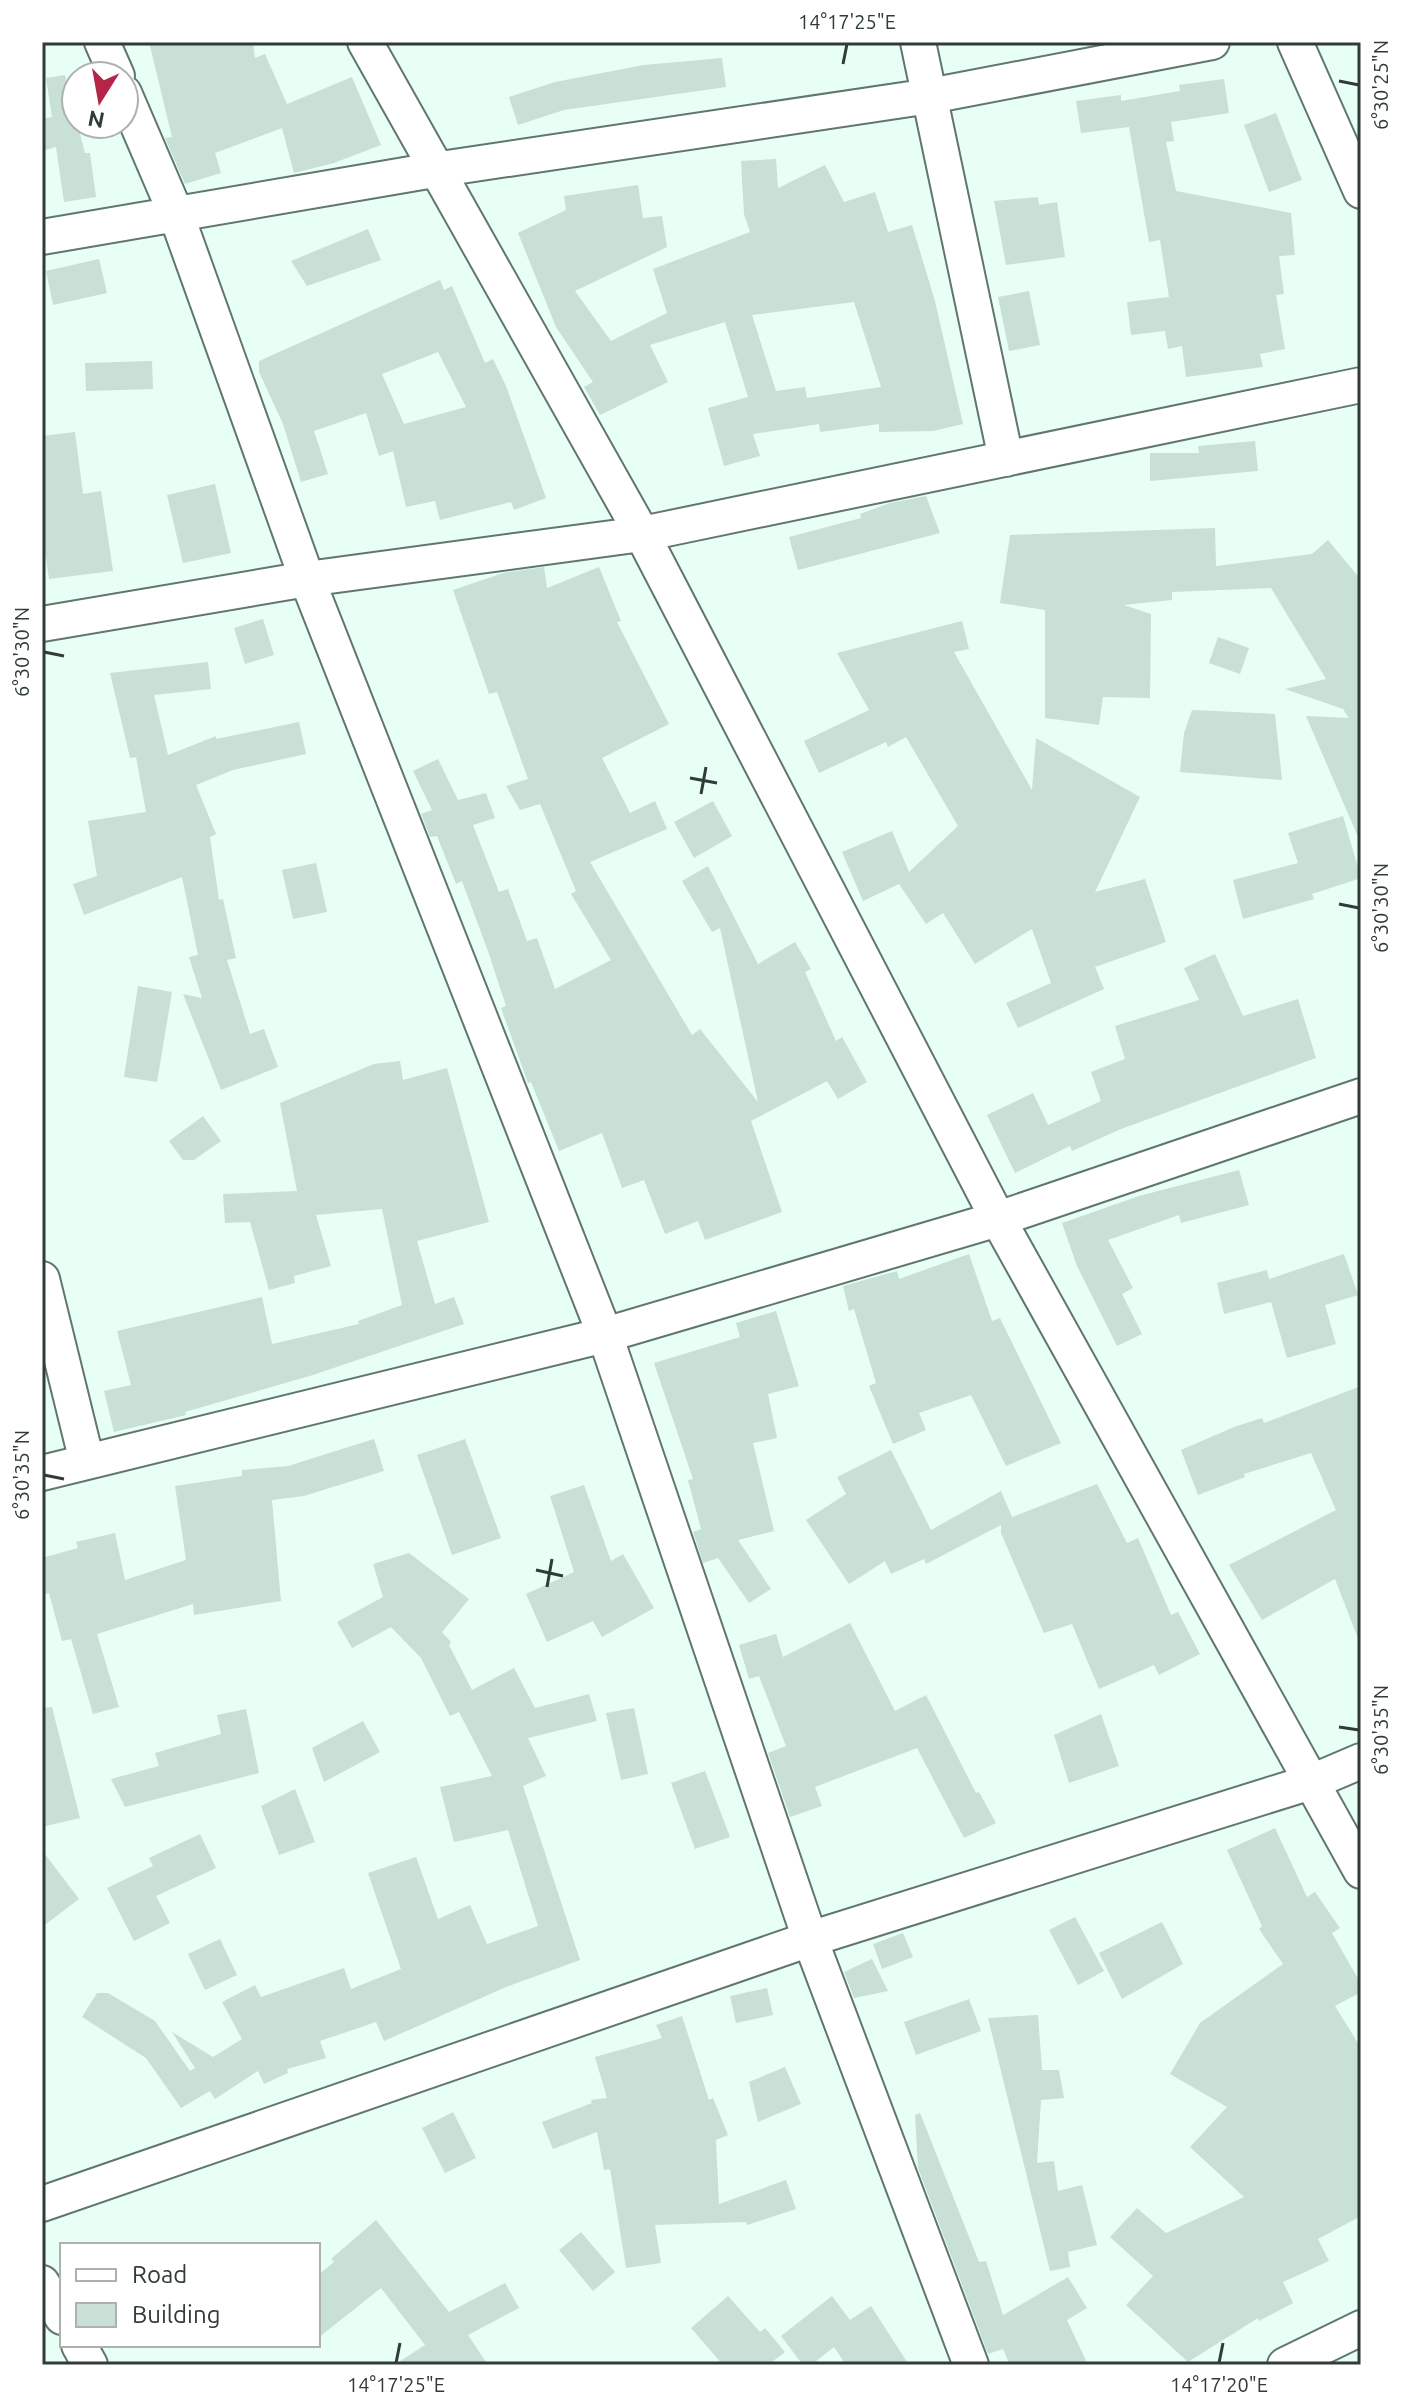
<svg xmlns="http://www.w3.org/2000/svg" width="1403" height="2407" font-family="Ubuntu,sans-serif">
	<rect width="100%" height="100%" fill="#e7fff4"/>
	<path fill="#c8e0d6" fill-rule="evenodd" d="M149,42h104l2,16 10,-4 22,50 65,-27 29,68 -47,18 -40,10 -12,-45 -67,25 6,20 -36,11 -20,-46 7,-1z
		M722,58l4,29 -162,23 -46,15 -9,-28 46,-15 89,-17z
		M65,75l20,78h5l6,44 -32,5 -8,-55 -14,4v-32l10,-2 -6,-39z
		M1224,79l5,34 -58,9 3,19 -8,1 10,49 115,22 4,42 -16,1 5,38 -8,1 9,54 -25,5 3,13 -77,10 -4,-31 -14,3 -3,-18 -34,4 -4,-33 42,-5 -9,-57 -11,2 -20,-115 -48,6 -5,-32 45,-6v6l59,-10 -1,-6z
		M1276,113l26,67 -33,12 -25,-67z
		M776,159l2,29 47,-23 19,37 31,-10 13,40 24,-7 23,76 28,123 -30,7 -54,1v-8l-59,8 -1,-8 -66,10 7,22 -36,10 -16,-58 40,-11 -23,-75 -75,23 18,37 -68,33 -16,-28 9,-5 -37,-55 -38,-94 48,-23 -2,-14 74,-11 5,33 19,-2 5,31 -92,44 36,50 56,-28 -14,-44 97,-37 -6,-18 -3,-53zM854,302l27,85 -74,11 -2,-11 -29,4 -24,-76z
		M1038,197l1,8 18,-3 8,55 -59,8 -12,-64z
		M368,229l13,31 -74,26 -16,-25z
		M99,259l8,34 -54,12 -7,-34z
		M440,280l4,10 8,-4 33,77 8,-4 13,27 40,112 -32,12 -3,-8 -71,18 -5,-19 -29,6 -13,-56 -14,5 -13,-43 -52,18 14,43 -27,8 -18,-58 -24,-52v-11zM438,352l28,55 -62,17 -22,-50z
		M1029,291l11,54 -31,6 -11,-54z
		M152,361l1,28 -67,2 -1,-28z
		M75,432l8,62 18,-3 12,80 -64,8 -7,-49v-94z
		M1255,441l3,30 -108,10v-28h49l-1,-7z
		M215,484l16,69 -48,10 -16,-68z
		M926,496l14,37 -142,37 -9,-33 72,-19 -1,-4 30,-11z
		M1215,528l1,38 96,-12 16,-14 33,40v264l-55,-128 43,2 -6,-9 -58,-20 41,-10 -55,-91 -99,4v8l-48,5 27,9 -1,84 -47,-1 -4,28 -54,-7v-108l-45,-7 10,-68z
		M544,567l3,21 52,-21 22,54 -4,1 52,102 -67,34 28,55 25,-12 12,28 -77,33 102,173 8,-6 58,73 -38,-174 -8,4 -30,-51 26,-15 50,98 37,-22 16,27 -6,3 31,69 6,-4 25,45 -29,17 -11,-18 -76,40 31,91 -77,28 -7,-19 -33,13 -21,-54 -22,8 -20,-55 -43,18 -28,-69 -3,1 -27,-75 5,-2 -17,-52 -27,-73 -6,3 -19,-48 -7,1 -9,-23 11,-4 -19,-39 25,-12 20,41 28,-7 9,25 -22,7 26,67 9,-3 19,52 10,-3 18,51 56,-29 -40,-66 5,-3 -36,-87 -20,6 -14,-24 22,-7 -31,-87 -8,2 -36,-104 50,-17z
		M263,619l11,36 -29,9 -11,-36z
		M962,621l7,28 -15,3 78,138 4,-52 104,59 -45,95 50,-13 21,63 -71,25 9,22 -86,39 -12,-25 45,-20 -19,-54 -57,35 -32,-51 -17,11 -27,-40 -36,17 -21,-49 50,-21 17,41 49,-46 -52,-89 -18,10 -2,-5 -67,31 -15,-32 65,-31 -32,-57z
		M1218,637l31,11 -9,26 -31,-11z
		M208,662l3,27 -57,6 14,60 48,-19v3l83,-17 7,32 -73,16 -37,15 20,49 -6,3 9,63 4,-1 13,59 -9,2 23,74 14,-5 14,38 -57,23 -38,-96 19,4 -13,-41 9,-2 -16,-78 -98,38 -11,-31 24,-8 -9,-55 58,-9 -10,-55 -6,1 -20,-85z
		M1192,710l83,4 7,66 -102,-8 4,-39z
		M713,801l19,35 -38,22 -20,-36z
		M1343,816l18,62 -49,16 2,5 -71,20 -10,-39 65,-17 -10,-30z
		M316,863l11,49 -34,7 -11,-49z
		M1215,954l28,62 55,-17 18,59 -195,71 -49,22 -2,-5 -55,27 -28,-58 46,-22 15,32 53,-24 -10,-29 34,-13 -10,-33 84,-26 -15,-32z
		M138,986l34,6 -15,90 -33,-5z
		M400,1061l3,19 44,-12 42,154 -72,19 18,63 19,-7 10,27 -151,51 -128,37 1,3 -72,17 -10,-41 27,-6 -14,-54 145,-34 10,47 87,-20 -1,-3 44,-16 -20,-96 -66,6 15,51 -37,10 1,7 -26,7 -19,-68 -25,1 -2,-29 74,-3 -17,-88 94,-39z
		M203,1116l18,25 -27,19h-11l-14,-19z
		M1239,1170l10,35 -68,18 -2,-8 -71,25 25,48 -11,6 20,40 -25,12 -40,-80 -15,-43 77,-27z
		M969,1254l23,67 8,-3 61,125 -55,23 -35,-71 -52,18 7,17 -33,14 -24,-58 7,-3 -22,-74 -5,2 -6,-25 54,-15 2,8z
		M1344,1254l14,41 -33,10 11,39 -49,14 -16,-56 -47,12 -7,-31 50,-13 2,9z
		M776,1311l23,75 -31,8 9,44 -24,5 21,88 -36,9 33,49 -22,14 -31,-45 -15,5 -10,-31 8,-3 -13,-49 5,-1 -39,-116 86,-26 -4,-14z
		M1361,1386v255h-2l-24,-62 -73,41 -33,-55 107,-55 -25,-57 -67,21 1,3 -47,18 -17,-45 53,-23 28,-9 2,5z
		M374,1439l10,32 -80,25 -32,4 9,101 -87,14 -1,-11 -96,30 22,73 -26,7 -22,-75 -9,2 -13,-48 -7,2v-37l36,-10 -2,-6 39,-9 10,47 61,-20 -11,-74 67,-10v-6l46,-4z
		M465,1439l36,99 -49,17 -35,-100z
		M891,1450l40,80 70,-39 11,26 85,-33 30,59 11,-5 33,77 7,-3 22,42 -41,21 -5,-10 -55,24 -27,-65 -28,9 -43,-100v-8l-75,39 -2,-5 -33,15 -6,-13 -36,23 -43,-64 40,-26 -9,-17z
		M584,1485l27,76 12,-7 31,54 -52,29 -9,-16 -46,21 -21,-48 48,-22 -24,-76z
		M409,1553l60,46 -27,33 9,10 -2,3 23,45 42,-22 21,40 54,-14 8,27 -69,17 18,38 -23,10 57,174 -74,27 -122,54 -8,-19 -56,19 6,17 -39,11 1,4 -24,11 -6,-13 -43,28 -5,-8 -29,17 -35,-50 -64,-41 15,-24h11l47,28 35,50 5,-3 -23,-36 41,25 29,-18 -20,-37 33,-17 6,12 83,-29 7,21 50,-20 -33,-96 48,-16 22,62 32,-14 17,39 51,-18 -30,-96 -54,12 -14,-55 52,-11 -33,-64 -9,4 -29,-58 -30,-31 -39,21 -15,-26 46,-25 -10,-33z
		M850,1623l45,88 31,-16 50,98 3,-1 17,31 -32,15 -47,-90 -102,39 7,19 -32,11 -22,-64 18,-7 -27,-70 -10,3 -10,-34 37,-11 7,23z
		M52,1707l28,111 -38,9v-119z
		M634,1708l14,66 -27,6 -15,-67z
		M246,1709l13,64 -134,34 -14,-28 48,-13 -4,-13 66,-19 -4,-19z
		M1101,1714l18,52 -50,17 -15,-48z
		M363,1721l17,31 -56,30 -12,-34z
		M705,1771l25,66 -35,12 -24,-66z
		M295,1789l20,53 -36,13 -18,-49z
		M1275,1828l32,69 8,-5 25,36 -8,5 29,51v8l-26,14 26,42v168l-43,23 11,22 -46,21 10,21 -34,18 -1,-3 -70,44 -62,-57 27,-29 -43,-39 27,-29 29,25 78,-36 -54,-50 37,-40 -57,-33 30,-51 83,-59 -24,-35 3,-3 -35,-76z
		M200,1834l16,34 -60,28 14,27 -36,18 -27,-53 46,-22 -4,-8z
		M42,1850l37,49 -37,28z
		M1075,1917l29,54 -26,14 -29,-55z
		M1162,1922l21,42 -61,35 -23,-46z
		M903,1933l10,24 -31,12 -9,-25z
		M220,1939l17,36 -32,15 -17,-36z
		M872,1959l16,32 -34,7 -10,-26z
		M767,1988l6,27 -37,8 -6,-27z
		M969,1999l12,32 -65,24 -12,-33z
		M1038,2015l4,55h17l5,28 -23,2 -4,63 17,-2 4,30 24,-6 15,60 -29,7 2,15 -20,4 -62,-253z
		M682,2016l27,84 4,-2 15,37 -12,5 3,64 67,-24 10,29 -49,16 -1,-3 -91,3 6,38 -35,5 -16,-99 -6,1 -7,-38 -44,17 -11,-27 50,-19 -1,-3 16,-2 -12,-41 67,-19 -6,-13z
		M785,2067l16,37 -43,18 -9,-40z
		M453,2112l23,46 -31,15 -23,-45z
		M920,2113l59,149 7,-1 17,54 65,-38 19,31 -20,12 21,45h-78l-7,-16 -15,5 -70,-186 -3,-53z
		M376,2220l73,92 56,-29 14,25 -51,27 20,30h-94l31,-20 -44,-57 -63,50v-63l16,-13 -3,-3z
		M581,2232l34,40 -22,19 -34,-41z
		M728,2296l32,36 5,-4 20,24 -17,13h-45l-32,-37z
		M832,2296l18,24 21,-14 38,59h-63l-12,-18 -23,18h-8l-22,-29z"/>
	<g fill="none" stroke-linecap="round" stroke-linejoin="round">
		<g stroke="#61776e" stroke-width="38">
			<path id="minor" d="M102,42l15,34
				M365,42l277,492 356,685 363,652
				M918,42l88,417
				M1295,42l66,149
				M124,93l52,121 131,365 298,756 205,604 161,426
				M42,237l392,-67 496,-74 282,-54
				M42,624l265,-45 335,-45 719,-149
				M42,1279l45,183
				M42,1473l563,-138 393,-116 363,-123
				M42,2204l768,-265 504,-158 47,-20
				M42,2283l20,34
				M79,2345l11,20
				M1285,2365l76,-37"/>
		</g>
		<use href="#minor" stroke="#fff" stroke-width="34"/>
	</g>
	<path fill="none" stroke="#313b37" stroke-width="3" d="M843,64l4,-20M1339,81l20,4M44,652l20,4M690,778l27,5M701,794l5,-27M1339,904l20,4M44,1475l20,4M536,1570l27,6M547,1587l5,-28M1339,1727l20,3M396,2363l4,-20M1219,2363l4,-20"/>
	<rect width="1403" height="2407" fill="none" stroke="#ffffff" stroke-width="88"/>
	<rect x="60" y="2243" width="260" height="104" fill="#ffffff" stroke="#adb1af" stroke-width="2"/>
	<rect x="76" y="2269" width="40" height="12" fill="#ffffff" stroke="#adb1af" stroke-width="2"/>
	<text x="132" y="2283" font-size="24" fill="#313b37">Road</text>
	<rect x="76" y="2303" width="40" height="24" fill="#c8e0d6" stroke="#adb1af" stroke-width="2"/>
	<text x="132" y="2323" font-size="24" fill="#313b37">Building</text>
	<g transform="translate(100 100) rotate(191)"><circle r="38" fill="#ffffff" stroke="#adb1af" stroke-width="2"/>
	<path d="M0-6L14 30L0 20L-14 30Z" fill="#b62548"/>
	<text y="-12" font-size="22" font-weight="bold" text-anchor="middle" fill="#313b37">N</text>
	</g>
	<rect x="44" y="44" width="1315" height="2319" fill="none" stroke="#313b37" stroke-width="3"/>
	<g font-size="20" text-anchor="middle" fill="#313b37">
		<text x="847" y="29">14°17'25"E</text>
		<text transform="translate(1381 85) rotate(-90)" y="7">6°30'25"N</text>
		<text transform="translate(22 652) rotate(-90)" y="7">6°30'30"N</text>
		<text transform="translate(1381 908) rotate(-90)" y="7">6°30'30"N</text>
		<text transform="translate(22 1475) rotate(-90)" y="7">6°30'35"N</text>
		<text transform="translate(1381 1730) rotate(-90)" y="7">6°30'35"N</text>
		<text x="396" y="2392">14°17'25"E</text>
		<text x="1219" y="2392">14°17'20"E</text>
	</g>
</svg>
